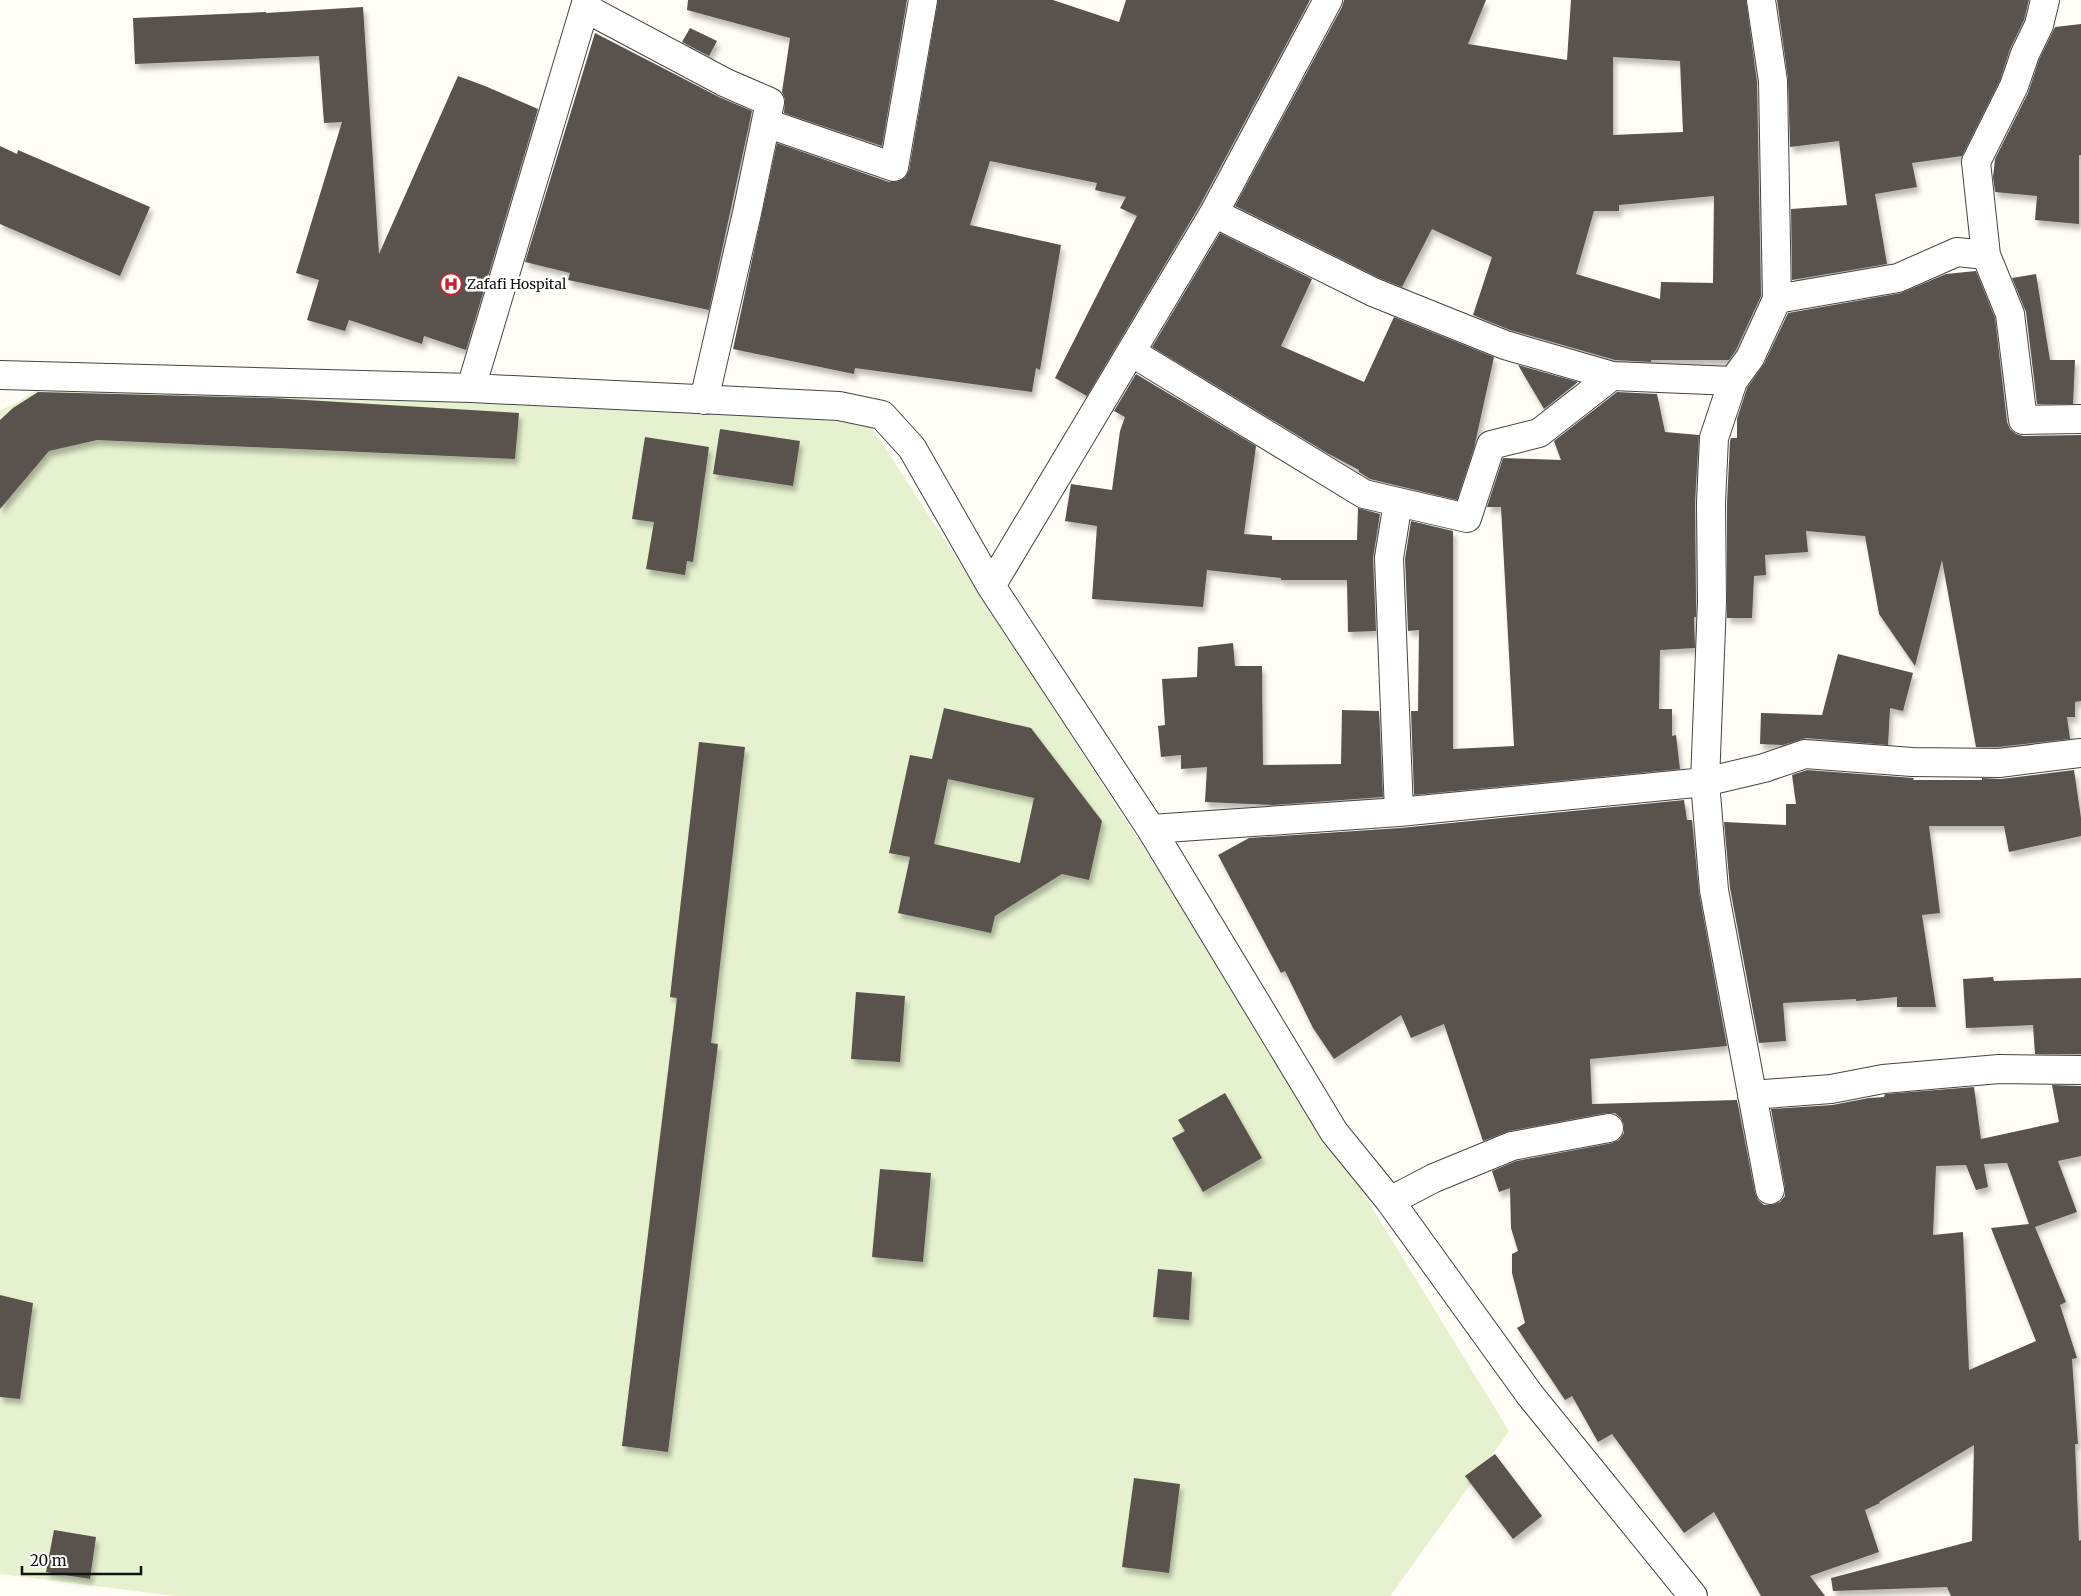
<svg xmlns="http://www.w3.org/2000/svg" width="2081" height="1596" font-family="Merriweather,serif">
	<defs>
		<filter id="shadow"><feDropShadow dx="3" dy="5.5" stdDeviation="2.5" flood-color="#0004"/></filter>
	</defs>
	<rect width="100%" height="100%" fill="#fffdf5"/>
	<path fill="#e6f2cf" d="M43,385l494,17 332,21 309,478 50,72 281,458 -119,165h-1215l-175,-22v-1164l13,-5z"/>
	<path fill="#5a524d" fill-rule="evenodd" filter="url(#shadow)" d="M688,0h219l-25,146 -98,-33 1,-14 -3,-7 8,-54 -103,-28z
		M938,0h115l66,22 7,-22h184l-110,205 -113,191 -32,-18 82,-162 -17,-8 6,-11 -31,-7 2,-7 -107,-22 -20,64 91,20 -21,125 -4,-2 -4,24 -177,-24 -1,6 -121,-25 44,-206 112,39h8l8,-4 4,-8z
		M1344,0h142l-18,44 99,16 4,-60h175l11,82 4,214 -25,54 -7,10h-78v2l-36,-2 -105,-30 -37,-15 19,-58 -60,-28 -30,58 -23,-9 -144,-72 107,-199zM1613,57l67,4 3,71 -70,3zM1714,196l-1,87 -52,-1 -1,17 -84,-25 18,-63h25v-6z
		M1777,0h252l-5,20 -14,29 -10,31 -38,76 -50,7 5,24 -42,7 12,70 -95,16 -1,-71 56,-4 -8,-64 -49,6 -2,-68z
		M363,7l16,247 79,-178 27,10 53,23 -72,241 -42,-14 -2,8 -73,-24 -4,11 -38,-11 12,-40 -23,-7 46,-151 -18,1 -5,-67 -184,8 -2,-46 133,-6v1z
		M2081,24v131h-2v69l-44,-4 2,-24 -42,-4 -2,-15 2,-18 33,-66 11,-33 16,-33z
		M690,28l27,13 -8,15 -27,-14z
		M595,33l124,64 33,14 -43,199 -141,-30 2,-7 -45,-11z
		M0,146l17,8 1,-4 132,57 -30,69 -120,-52z
		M1220,233l92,46 -31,67 83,36 30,-65 100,40 -20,91 -17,52 -87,-21 -11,-7v-2l-32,-17 -175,-106z
		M1976,271l19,47 12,104 3,7 6,5 7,2 58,-1v266l-6,1v15h-8l3,22 -72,8h-22l-34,-187 -27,106 -36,-52 -14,-78 -59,-5 2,21 -43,3 1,20 -12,1 -2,42h-25v-115l3,-62 1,-3h6v-19l10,-31 17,-24 24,-51 113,-20 45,-19z
		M2036,274l14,86h25l-2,44h-36l-11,-92 -14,-34z
		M1518,365l60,17 -34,27z
		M1136,374l120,72 -12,88 28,2v4h85l1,-32 22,6 -7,44 3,73 -28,1 -1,-52h-66v-2l-74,-8 -4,37 -111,-8 5,-73 -32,-5 6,-37 41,6 8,-59 5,-14 -11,-6z
		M38,392l235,6 246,15 -4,46 -418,-19 -48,11 -49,58v-89l13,-12z
		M1617,392l40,2 8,38 34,3 -4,67 1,99v16h-2l1,31 -35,2 -1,59h13v27l4,-1 4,34 -266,26 -3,-84h7l1,-81 -11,1 -3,-72 6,-38 42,10v218l61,-3 -13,-239h-14l16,-49 58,2 -7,-19z
		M720,429l80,12 -7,45 -80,-12z
		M645,437l64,10 -16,115 -6,-1 -2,14 -39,-6 8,-47 -22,-3z
		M1233,643l2,23h27l1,99 78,-1 1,-54 37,1 4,86 -110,8 -68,-3 2,-35 -26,2v-14l-20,2 -3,-31 7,-1 -3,-46 35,-2 1,-30z
		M1838,654l75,19 -10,38 -13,-3 -2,37 -82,-7 -23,7 -23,-1 1,-31 61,2z
		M944,708l87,20 71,93 -13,59 -27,-6 -67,42 -4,17 -93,-20 12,-56 -21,-4 21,-98 22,4zM948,779l86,19 -14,65 -86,-19z
		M699,742l46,5 -34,296 7,1 -50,408 -46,-6 55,-448 -7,-1z
		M1807,770l107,8 -1,2h69v-2l19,1 73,-9 7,48v18l-72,16 -5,-26h-75l11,87 -18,2 14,92h-39v-10l-41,4v-2l-73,4 3,38 -27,2 -29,-155 -6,-66 62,3v-21h10l-4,-29z
		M1684,800l3,20h5l7,73 28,153 -137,13 2,45 145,-4 18,93 3,7 6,5h8l8,-3 5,-6v-8l-14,-79 61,-4 37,-7 15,-1 1,-3 89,-7 7,52 78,-17 -7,-37 29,1v70l-23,5 19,51 -42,15 31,75 -6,3 17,53 -5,1 6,85h-3l4,97 2,-1v56h-130l-4,-9 -114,4 -2,-13 141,-37 2,-96 -95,57 1,1 -15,7 14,42 -69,24 15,20h-64l-47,-84 -30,21 -72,-99 -14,8 -26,-46 -7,4 -48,-72 8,-5 -13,-50v-19l6,-3 -7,-23 -1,-40 -11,4 -7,-21 24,-10 96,-18 7,-3 5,-7v-8l-3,-7 -6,-5h-9l-97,18 -26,10 -39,-117 -33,14 -10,-23 -67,44 -21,-31 -28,-57 -4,2 -63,-118 31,-17 151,-10zM2007,1163l22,61 -38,4 45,113 -67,29 -6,-138 -30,3 3,-69 30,-1 10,25 12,-3 -4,-23z
		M1993,977l1,4 87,-3v76h-46l-2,-29 -67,3 -3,-49z
		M856,992l49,4 -5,66 -49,-3z
		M1225,1093l37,65 -59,34 -31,-54 13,-7 -7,-11z
		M880,1169l51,4 -8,89 -51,-5z
		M1158,1269l34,3 -3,48 -36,-3z
		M0,1295l33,8 -13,96 -20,-2z
		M1495,1454l47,62 -29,23 -48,-63z
		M1134,1478l46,6 -11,89 -47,-6z
		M54,1530l42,7 -6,42 -44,-7z"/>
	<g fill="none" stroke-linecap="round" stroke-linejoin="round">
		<g stroke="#444" stroke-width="30">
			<path id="street" d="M1761,0l12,81 4,218 -27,59 -17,23 -19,57 -3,65 1,98 -7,181 9,108 56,300
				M2045,0l-6,25 -14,29 -11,32 -38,76 10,93 24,59 13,106 58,-1
				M585,8l141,75 44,19 -23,111 -43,187
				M766,123l128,44 29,-167
				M1214,213l159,79 132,53 107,31 121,5
				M1777,299l121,-21 59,-26 29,3
				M1131,352l233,142 34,8 -9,56 10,254
				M0,375l471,13 368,18 43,9 30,33 79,138 160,243 183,303 56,69 140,194 163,201
				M471,388l116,-388
				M1398,502l69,16 24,-73 48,-12 73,-57
				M991,586l223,-373 114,-213
				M1151,829l248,-17 306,-30 59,-14 41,-14 107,8 87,1 82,-10
				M1752,1095l79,-6 52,-10 116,-10 82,1
				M1390,1201l44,-23 78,-32 97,-18"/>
		</g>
		<use href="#street" stroke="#fff" stroke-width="28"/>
	</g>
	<defs>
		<g id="hospital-ring" transform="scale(1.125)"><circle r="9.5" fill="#fff" stroke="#c4262e" stroke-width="1.5"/><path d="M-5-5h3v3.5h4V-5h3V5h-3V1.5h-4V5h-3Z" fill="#c4262e"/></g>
	</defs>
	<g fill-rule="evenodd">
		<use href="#hospital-ring" x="451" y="284"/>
	</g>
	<g text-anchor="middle" stroke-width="5" stroke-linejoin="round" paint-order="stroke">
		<g font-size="14" fill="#111" stroke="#fff" text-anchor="start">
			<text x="467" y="289">Zafafi Hospital</text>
		</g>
	</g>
	<path d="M22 1566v8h119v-8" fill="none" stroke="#111111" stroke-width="2.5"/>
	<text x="30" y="1566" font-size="15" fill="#111111" stroke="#ffffff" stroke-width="4" paint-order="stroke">20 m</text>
</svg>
